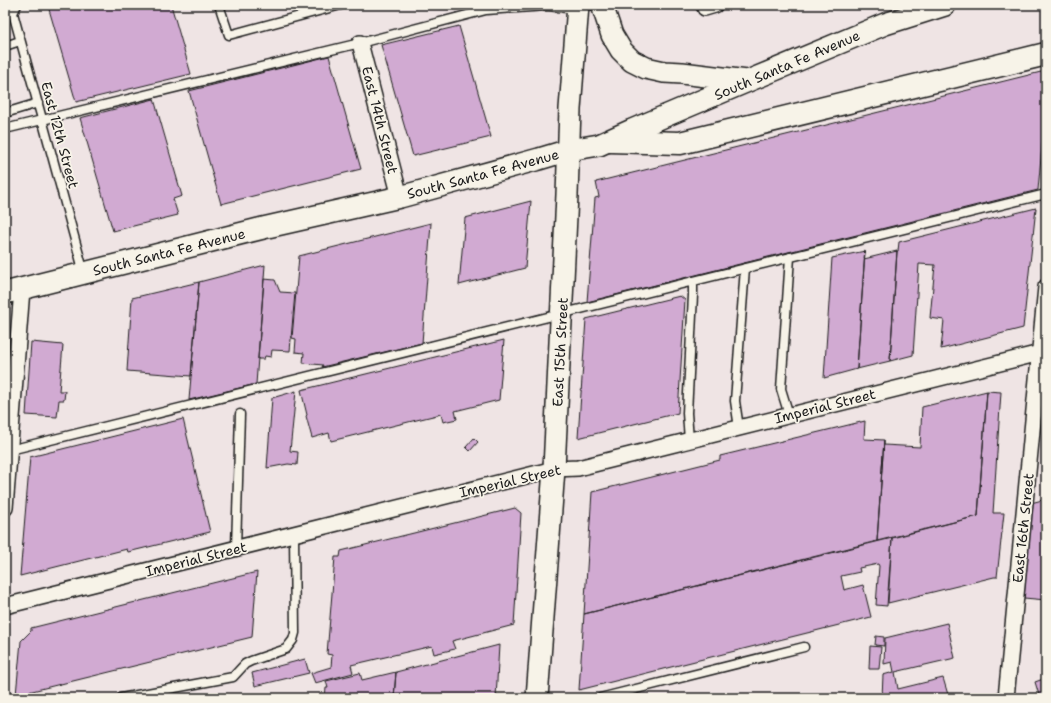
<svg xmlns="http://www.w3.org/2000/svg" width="1051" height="703" font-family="'Shantell Sans',sans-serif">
	<rect width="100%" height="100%" fill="#efe4e4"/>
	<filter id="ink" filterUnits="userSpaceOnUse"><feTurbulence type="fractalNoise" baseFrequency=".025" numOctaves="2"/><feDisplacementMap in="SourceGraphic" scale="8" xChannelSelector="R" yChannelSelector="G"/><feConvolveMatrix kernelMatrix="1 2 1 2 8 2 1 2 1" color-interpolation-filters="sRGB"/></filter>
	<g filter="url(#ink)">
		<path fill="#d1aad2" stroke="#1c1c1c" d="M50,5h121l20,69 -115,28 -28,-96z
			M459,26l32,111 -78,19 -32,-111z
			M329,56l32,113 -140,35 -32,-113z
			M1045,71l1,5v26l-8,88 -451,112 8,-104 4,-1 -3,-15z
			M154,99l28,97 -9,3 5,16 -65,16 -33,-113z
			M531,201l-6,67 -66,17 6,-67z
			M1036,208l-13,120 -82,21 3,-29 -14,-2 5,-53 -16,-1 -6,91 -23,6 7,-110h1l1,-9z
			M431,223l-9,120 -100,24 1,-2 -20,-2 1,-10 -9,-1 1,-13 -4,-1 7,-82z
			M865,250l-1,9 33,-8 -7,110 -33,8 8,-118z
			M865,251l-8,118 -33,9 8,-120z
			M265,265l-9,119 -67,16 10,-118z
			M264,279l11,1 5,12 15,1 -5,58 -18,-1 -1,7 -6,-1 -1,3h-6z
			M199,282l-8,94 -64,-5 5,-73z
			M680,296l5,4 -7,113 -100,25 8,-119z
			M504,340l-5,60 -44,11 2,8 -14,3 -2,-8 -110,27 -2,-8 -17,5 -6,-22 1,-1 -6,-25z
			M31,342l32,3 -4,46h6l-1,9h-5l-2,17 -31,-2z
			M296,391l-6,60 8,1 -1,13 -9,-1 -21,4 5,-70z
			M987,391l-9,125 -101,25 7,-101v5l36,2 2,-40z
			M987,391l14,1 -8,121h11l-7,64h-3l-106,26 4,-65 86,-22z
			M183,419l27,113 -82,20 -1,-3 -107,27 10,-119z
			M865,421l-1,18 20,1 -7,101 -293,73 8,-122 128,-32v-4z
			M474,438l4,4 -8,9 -4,-4z
			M1046,499v101l-22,-2 7,-95z
			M515,508l6,5 -7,112 -62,16 3,8 -21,5 -2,-8 -81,19 2,8 -38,10 -4,-10 20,-6 1,-12 -5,-1 8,-97h5l1,-6z
			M892,538l-5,68 -11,-1 3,-39 -1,-2 -19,4 1,4 -19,4 3,14 19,-5 8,32 -292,73 5,-76z
			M257,572l-5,65 -236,58 5,-54 10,-10v-3z
			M947,623l8,35 -60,14 3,17 45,-11 6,20h-67l1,-23 11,-3 -2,-10 -8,2 1,-26z
			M876,636l8,1v9l-9,-1z
			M499,645l-3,53h-102l2,-26z
			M870,646l11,1 -2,22h-10z
			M305,659l4,14 -54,13 -3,-13z
			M396,672l-2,26h-69l1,-10h2l-2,-7 34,-8 2,7z
			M1046,678v20h-6l-5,-16z"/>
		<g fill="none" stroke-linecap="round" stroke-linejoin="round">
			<g stroke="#1c1c1c" stroke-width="11">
				<path id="lane" d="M5,5l8,8
					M17,5l-4,8 29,106 42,154
					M219,5l10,30 112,-30
					M5,46l15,-5
					M5,113l33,-10
					M5,129l355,-86 126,-33 61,-4 30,3
					M789,415l-8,-26 9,-132
					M739,428l-4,-27 10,-133
					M689,440l-2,-27 6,-118v-14
					M10,450l1036,-256
					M236,548l4,-134
					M121,698l112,-21 12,-13 6,-3 35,-12 7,-9 2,-7 -1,-99
					M600,698l204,-51"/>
			</g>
			<g stroke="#1c1c1c" stroke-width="18">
				<path id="street" d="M705,8l10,-3
					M360,43l40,154
					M5,508l17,-219
					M5,606l549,-137 24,-1 462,-115
					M1006,698l40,-411"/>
			</g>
			<g stroke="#1c1c1c" stroke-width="24">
				<path id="secondary" d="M602,5l10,30 9,15 11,11 14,7 18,4 18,1 65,8
					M5,293l258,-65 137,-31 139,-38 30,-9 30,-5 33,-15 116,-49 137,-57 60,-19
					M537,698l17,-229 13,-274 3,-86 8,-104"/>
			</g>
			<g stroke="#1c1c1c" stroke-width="25">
				<path id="primary" d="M610,141l70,2 366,-89"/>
			</g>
			<use href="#lane" stroke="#f7f3e8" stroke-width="8"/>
			<use href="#street" stroke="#f7f3e8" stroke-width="15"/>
			<use href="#secondary" stroke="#f7f3e8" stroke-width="21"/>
			<use href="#primary" stroke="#f7f3e8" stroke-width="22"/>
		</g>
	</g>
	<g text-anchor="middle" stroke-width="3.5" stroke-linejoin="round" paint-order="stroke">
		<g font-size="14" fill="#1c1c1c" stroke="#f7f3e8">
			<text transform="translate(787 65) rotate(-23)" y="5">South Santa Fe Avenue</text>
			<text transform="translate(380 120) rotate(76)" y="5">East 14th Street</text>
			<text transform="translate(60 135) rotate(75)" y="5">East 12th Street</text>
			<text transform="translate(483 174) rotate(-15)" y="5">South Santa Fe Avenue</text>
			<text transform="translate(169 252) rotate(-14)" y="5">South Santa Fe Avenue</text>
			<text transform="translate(560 352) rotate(-87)" y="5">East 15th Street</text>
			<text transform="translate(825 406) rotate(-14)" y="5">Imperial Street</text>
			<text transform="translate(510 481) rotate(-13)" y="5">Imperial Street</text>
			<text transform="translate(1023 528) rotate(-84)" y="5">East 16th Street</text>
			<text transform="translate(196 559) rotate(-14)" y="5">Imperial Street</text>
		</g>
	</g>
	<rect width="1051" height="703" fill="none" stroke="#f7f3e8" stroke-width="20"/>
	<rect x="10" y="10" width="1031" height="683" fill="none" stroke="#1c1c1c" stroke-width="1.5" filter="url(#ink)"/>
</svg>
